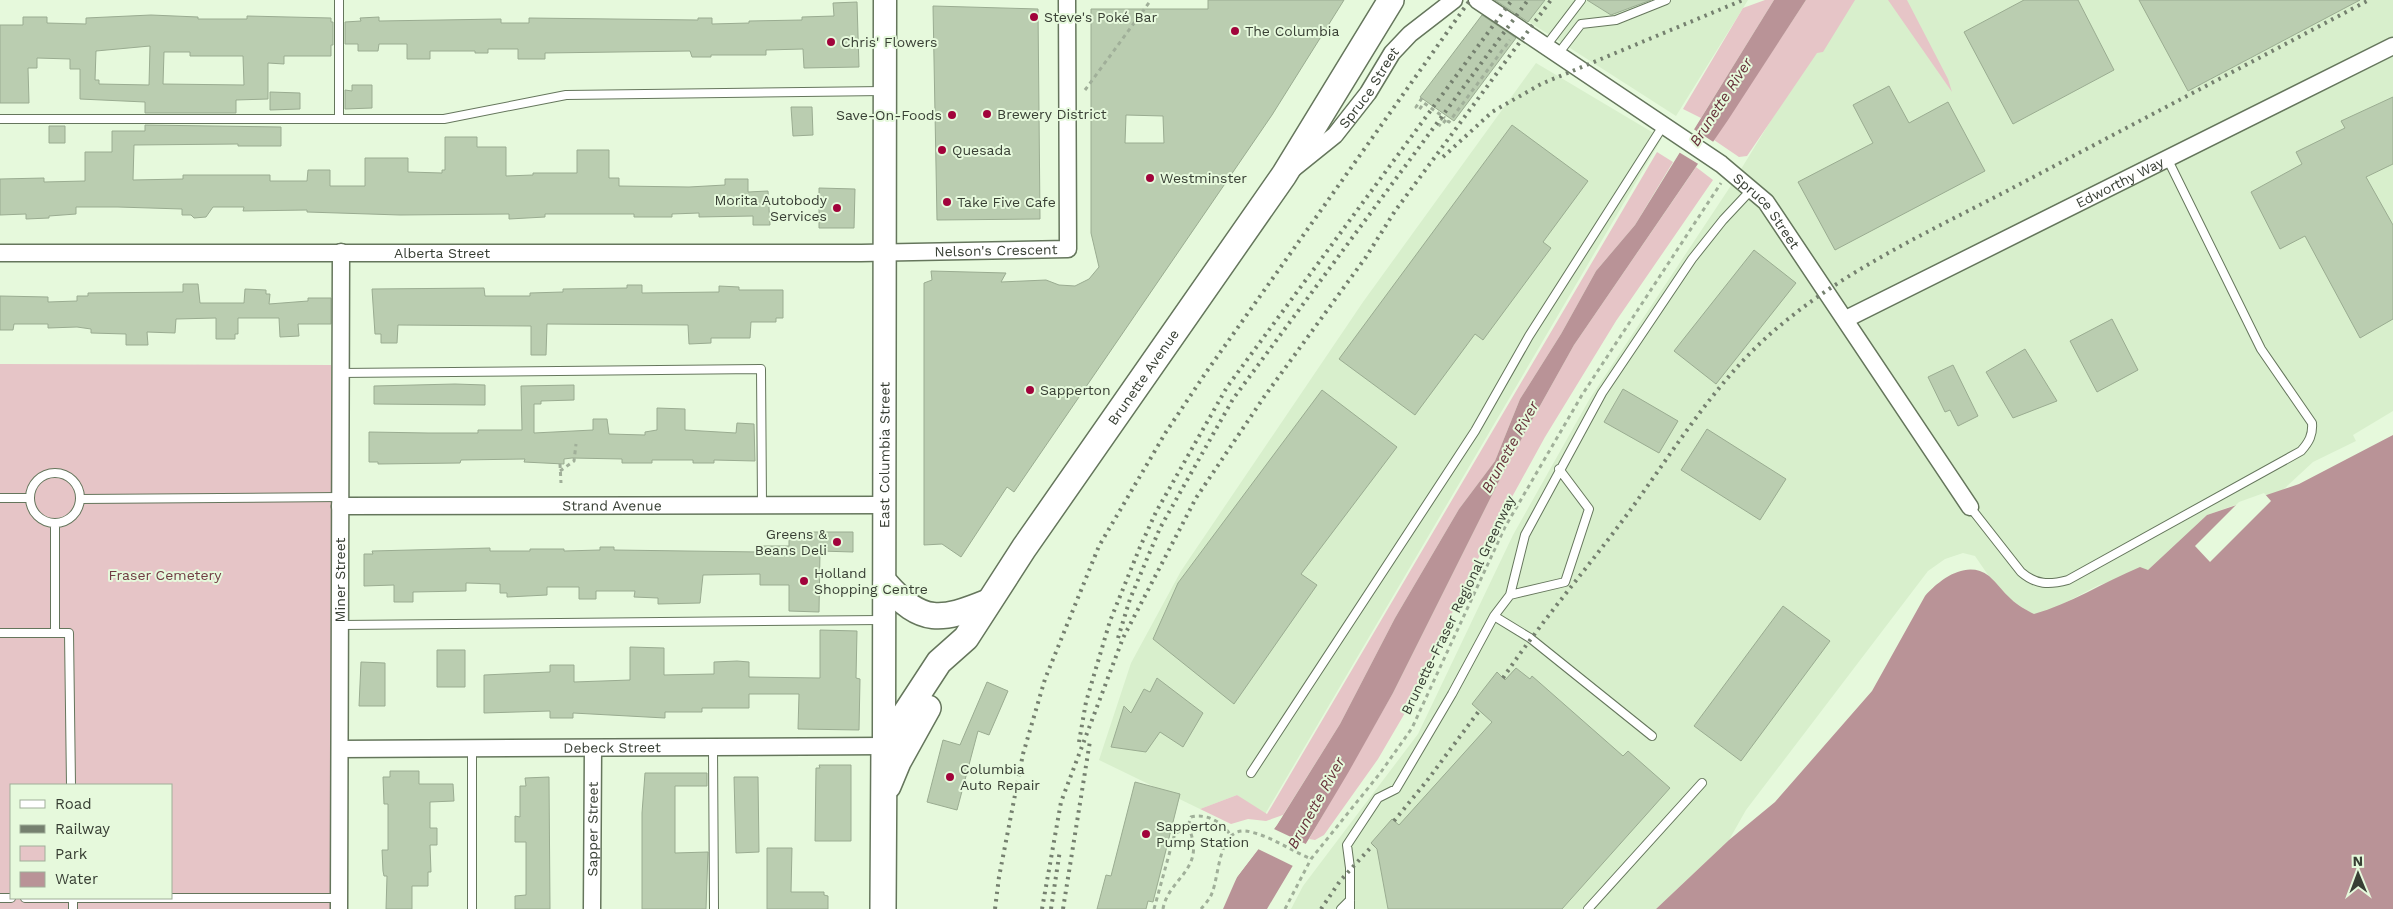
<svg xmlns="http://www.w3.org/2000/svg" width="2393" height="909" font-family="'Work Sans',sans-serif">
	<rect width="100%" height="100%" fill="#e6f9dc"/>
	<path fill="#d8efcc" d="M1495,0h253l-72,116z
		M1845,0h548v411l-40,24 3,6 -43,21 -42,39 -36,4 -28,10 -59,56 -49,14 -46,24 -19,6 -23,-15 -23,-25 -13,-19 -12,-3 -18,6 -17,12 -182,239 -17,30 -73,69h-365l12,-23 115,-152 95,-199 76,-135 141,-213z
		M1536,63l126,75 -398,678 -27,-21 -37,14 -101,-49 32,-97 50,-92 182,-269z"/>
	<path fill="#e6c5c7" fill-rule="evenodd" d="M1765,0h9l-73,118 -18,-9 60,-101z
		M1806,0h49l-32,52 -6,1 -70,103 -8,1 -25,-17z
		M1888,0h19l41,79 4,13z
		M1657,152l16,10 -38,63 -39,46 -35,63 -41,65 -25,62 -36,48 -64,109 -55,106 -57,91 -17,6 -18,-2 -17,5 -31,-15 37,-14 30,19z
		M1696,167l17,13 -97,141 -71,116 -72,131 -64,138 -31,53 -54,76 -9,5 -6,-1 84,-146 114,-228 67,-120z
		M0,364l331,1v544h-331zM11,785h160v113h-160z"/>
	<path fill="#b99397" d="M1774,0h32l-78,120 -154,225 -67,120 -114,228 -45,80 -81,136h-48l18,-32 40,-52 63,-101 55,-106 64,-109 36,-48 25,-62 41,-65 35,-63 39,-46z
		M2393,435v474h-737l73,-69 46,-38 97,-111 53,-95c15,-17 42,-37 64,-20 8,7 14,16 22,23 6,6 15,11 23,15 36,-10 70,-32 106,-47l8,3 59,-55 92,-31z"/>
	<path fill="#e6f9dc" d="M1692,128l23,15 -15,22 -23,-14z
		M2264,493l7,8 -61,61 -15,-16 44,-44z
		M1283,815l-9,14 34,16 -13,22 -37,-18 -21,28 -14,32h-6l18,-33 43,-58z"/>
	<path fill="#bacdb0" stroke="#9aac91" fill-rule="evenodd" d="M1208,0h136l-72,115 -258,377 -7,-5 -46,70 -19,-13 -18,1v-262l8,-3 -1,-9 75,2 -5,9 45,-2 13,5 16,1 14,-7 10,-12 -8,-34v-224h117zM1126,115l37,1 1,27h-39z
		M1495,0h50l-17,22z
		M1587,0h64l-40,15z
		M2024,0h54l36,70 -101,54 -49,-92z
		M2139,0h221l-172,91z
		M857,2l2,65 -55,1 -1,-19 -37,1v5h-55v2h-19l-2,-6 -145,2v6h-27v-10h-30v4h-13v-2h-45v8h-23v-15h-28l-1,7h-20v-7h-13v-22l16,-1 -1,-3 19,-1v4l122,-2v4h28v-5l169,2v-2h14v6l37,-1v-2l53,-1v-3l32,-1 -1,-13z
		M933,6l105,3 2,210 -103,1z
		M151,15l47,2v2h49v-3l84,2v4h2v23h-2v11h-47v8l-16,-1v36l-32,1v13h-91v-11l-65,-3v-30h-10v-10l-33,-1v10h-9l1,35h-29v-78h23v-8h24v6l39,1v-6zM150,46l-1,39 -50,-1v-4h-4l1,-29zM164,52h26v4h53l1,29 -81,-1z
		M1482,15l34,23 -62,83 -34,-24z
		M352,85h20v23l-27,1v-19l7,1z
		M1889,86l20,37 39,-21 37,69 -150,79 -37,-68 75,-39 -20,-38z
		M270,92l30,1v16l-30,1z
		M2393,97v67l-27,13 27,48v94l-33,19 -55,-102 -25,13 -29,-57 51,-28 -6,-12 49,-24 -4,-7z
		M791,107h21l1,28 -20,1z
		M145,125l136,2v19h-43v-2l-104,1 -1,35 50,-1v-4h87v6h37l1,-11h22v16h35v-28h43v14l34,1v-3h3v-33h32v10h29v29l27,-1v-2h44v-23h32v28h10v8l70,1 36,-2v-6h23v13l20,-1 2,34h-17v-9l-54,1v-4l-27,1v3h-38v-3h-89v3l-36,2v-5l-109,1 -93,-3v-2l-64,1 1,-4h-31l-7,10 -12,1 -3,-3h-9v-6l-64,-2h-42v7l-27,2v2l-23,1v-5l-26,1v-36l44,-1v4l41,-1v-29h27v-21h33z
		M1512,125l76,56 -45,61 8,6 -68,92 -8,-6 -60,81 -76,-56z
		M49,126h16v17h-16z
		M819,188l36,1 -1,39h-35z
		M1754,250l42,33 -80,101 -42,-33z
		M183,284h15l2,19h44l1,-14 21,1v4h4l-1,10 39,-3v-3h23v26h-33l1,12 -19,1 -1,-19h-41v16h-3v5h-19v-21l-40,1 -1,14 -28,-1 1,13h-22v-11l-35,-1v-4l-14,-2 -29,1v-4h-34l-1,6h-13v-34l48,1v5l29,-1v-5h11v-3l95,-1z
		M627,285h15v8l77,-1v-6l20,1v3h44v28h-7v4h-25l-1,16h-39v5l-22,1 -1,-19 -141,-1 -1,31h-15v-29l-133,-1 -1,18h-16v-9h-6l-3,-45 112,-1 1,8h45v-3l33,-1v-3l64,-1z
		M2112,319l26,51 -41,22 -27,-51z
		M2025,349l32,52 -44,17 -27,-46z
		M1953,365l25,51 -20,10 -8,-16 -5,2 -17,-35z
		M455,384l30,1v20l-111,-1v-18z
		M574,385v15l-33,1v3h-7v29l59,-3v-11h14l2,15 36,1v-3l12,-2v-22l28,1v21l51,3 1,-10 17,1 1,37 -41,-1v3h-21v-3h-41v3h-30v-4l-50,-1 -8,1v5l-40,-2 1,-3 -64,1 -1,3 -82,1v-2h-9v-30l59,1h50v-3h44l-1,-44z
		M1623,389l55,32 -19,32 -55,-31z
		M1322,390l75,57 -96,127 16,11 -83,119 -81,-65 25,-56z
		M1707,429l79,50 -26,41 -79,-50z
		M789,532h64v20l-33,-1 -1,61 -30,-1v-26h-29v-11l-57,1 -3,28 -42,1v-6l-24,-1 1,-6h-39v8h-17v-12h-32v8l-40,2v-4h-7v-9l-34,-1v8l-53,1v10h-19v-17l-30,1v-32h9l-1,-3 118,-3v3h40v-2h34v2l36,-1v-3h14v3l146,2v-6h29z
		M1783,606l47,35 -89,120 -47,-35z
		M820,630l37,1 -1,47 4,1 -1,51 -61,-1 1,-35h-50v14h-47v4h-37v6l-92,-5v5h-23v-7l-66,2v-38l66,-3v-7h24v17l56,-2v-33l34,1v27l50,-1v-12l23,-1 12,1v15l71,1z
		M437,650h28v37h-28z
		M361,662l24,1v43h-26z
		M1516,668l14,11 2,-3 91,80 5,-5 42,37 -108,121h-174l-11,-60 -6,-6 21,-24 7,6 93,-103 -20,-18 25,-32 8,8z
		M1157,678l46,35 -20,34 -23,-15 -14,20 -35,-5 13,-41 7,7 13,-24 6,3z
		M987,682l21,9 -19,44 -11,-4 -21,79 -30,-8 16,-62 17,5z
		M819,765h32v76h-36l1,-73h4z
		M390,771h29v13h34l1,17 -24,1v26h7v17h-7l1,27h-3v14h-16v23h-26l1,-33h-3l-1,-5 -1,-21h6v-46h-4l-1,-27h7z
		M645,773h62v13h-32v67l33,-1 -2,57h-64v-96z
		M549,777l1,132h-35v-13l11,-1v-53h-11v-26l5,1v-31h6l-1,-8z
		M734,777h24l1,75 -23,1z
		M1135,782l45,12 -27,108 -5,-1 -2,8h-49l9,-34 5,1z
		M767,848h25l-1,44h33v3l4,1v13h-61z"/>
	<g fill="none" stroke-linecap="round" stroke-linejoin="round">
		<g stroke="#65765c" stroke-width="10">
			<path id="lane" d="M339,0v119
				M1546,46l35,-46
				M1558,54l23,-30 35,-4 50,-20
				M0,119h444l122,-24 318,-4
				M339,373l422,-4 1,135
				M30 498a25 25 0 1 1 50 0a25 25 0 1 1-50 0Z
				M0,498h29
				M80,499l260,-2
				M1970,507l51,65c15,13 28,13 47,8l233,-129c8,-9 12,-16 11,-28l-51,-74 -94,-191
				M55,523v110
				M1510,595l55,-13 24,-73 -30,-40
				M341,625l541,-5
				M0,633h69l2,152
				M1652,736l-122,-98 -36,-22 16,-21 15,-60 77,-142 90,-134 31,-39 29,-31
				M713,747l1,162
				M472,749v160
				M1251,773l224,-342 54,-95 134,-210
				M0,898h11
				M25,898h315
				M73,898v11
				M1341,909l9,-9
				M1350,909v-41l-3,-23 31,-47 18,-9 56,-95 42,-78
				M1588,909l114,-126"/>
		</g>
		<g stroke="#65765c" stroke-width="19">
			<g id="street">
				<path id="s1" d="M1477,0l244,164 45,38 204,305"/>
				<path id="s2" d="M1294,168l41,-33 33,-42 24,-40 18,-19 44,-34"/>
				<path id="s3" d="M0,253h861l207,-4 -1,-249"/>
				<path id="s4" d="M1846,319l547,-273"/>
				<path id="s5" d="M340,506l546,-1"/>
				<path id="s6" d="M340,749l544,-3"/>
				<path id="s7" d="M339,909l2,-657"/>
				<path id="s8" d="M592,909l1,-160"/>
			</g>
		</g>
		<g stroke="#65765c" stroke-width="25">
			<g id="secondary">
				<path id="s9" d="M884,746l1,-746"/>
			</g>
		</g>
		<g stroke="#65765c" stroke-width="28">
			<g id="primary">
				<path d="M886,584c36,41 55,37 102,18"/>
				<path d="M888,786l10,-24 30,-54"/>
				<path id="s10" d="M883,909l1,-163 55,-84 27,-24 58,-90 260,-373 107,-175"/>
			</g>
		</g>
		<path stroke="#a0af99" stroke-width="3" stroke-dasharray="4 4" stroke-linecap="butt" d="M1085,90l66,-90
			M1422,98l-6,9 3,3 5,-7 21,15
			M1443,117l-5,7 3,2 7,-9
			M1447,121l2,1 61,-82
			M560,464l1,19
			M560,471l14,-10 2,-17
			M1154,909l21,-76 12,-4 4,-12c17,-4 32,6 40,19
			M1163,909c5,-30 42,-39 27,-78l-3,-2
			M1201,909c4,-5 9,-10 11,-16 8,-19 6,-70 39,-61 21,5 41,19 60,27
			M1285,909l26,-50 70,-87 31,-44 93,-201 77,-132 139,-212"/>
		<use href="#lane" stroke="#fff" stroke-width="8"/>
		<use href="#street" stroke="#fff" stroke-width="16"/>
		<use href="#secondary" stroke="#fff" stroke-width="22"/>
		<use href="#primary" stroke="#fff" stroke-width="25"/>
		<path stroke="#75806f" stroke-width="4" stroke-dasharray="2.5 5" stroke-linecap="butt" d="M1443,157l49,-45 49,-28 202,-84
			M1118,638l12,-39 30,-71 73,-129 295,-399
			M1503,678c38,-56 82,-107 123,-162 48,-65 92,-140 156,-192 71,-59 157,-97 238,-140 116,-61 233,-123 349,-184
			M1079,742l7,-40 24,-81 30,-74 16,-35 71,-125 285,-387
			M1394,821l32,-39 53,-71
			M995,909l4,-32 24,-123 22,-75 54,-133 67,-114 41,-61 263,-371
			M1042,909l19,-107 62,-164 73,-140 68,-101 102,-140 29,-46 156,-211
			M1051,909l9,-59
			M1063,909l27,-168
			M1321,909l19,-28 33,-36"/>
	</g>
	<g fill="#a1033b" stroke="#e6f9dc" stroke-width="2">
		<circle cx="1034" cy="17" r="5"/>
		<circle cx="1235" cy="31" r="5"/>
		<circle cx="831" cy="42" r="5"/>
		<circle cx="987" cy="114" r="5"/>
		<circle cx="952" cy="115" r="5"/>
		<circle cx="942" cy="150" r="5"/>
		<circle cx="1150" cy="178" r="5"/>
		<circle cx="947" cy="202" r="5"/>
		<circle cx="837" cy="208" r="5"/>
		<circle cx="1030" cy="390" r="5"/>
		<circle cx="837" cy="542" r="5"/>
		<circle cx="804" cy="581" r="5"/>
		<circle cx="950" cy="777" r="5"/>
		<circle cx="1146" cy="834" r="5"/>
	</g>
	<g text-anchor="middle" stroke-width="4" stroke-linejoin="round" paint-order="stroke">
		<g font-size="14" fill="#383f34" stroke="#e6f9dc" text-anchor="start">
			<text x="1044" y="22">Steve's Poké Bar</text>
			<text x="1245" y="36">The Columbia</text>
			<text x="841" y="47">Chris' Flowers</text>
			<text x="997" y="119">Brewery District</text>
			<text x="942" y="120" text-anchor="end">Save-On-Foods</text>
			<text x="952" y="155">Quesada</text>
			<text x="1160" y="183">Westminster</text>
			<text x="827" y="205" text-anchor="end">Morita Autobody<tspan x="827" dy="16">Services</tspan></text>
			<text x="957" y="207">Take Five Cafe</text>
			<text x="1040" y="395">Sapperton</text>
			<text x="827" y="539" text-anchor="end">Greens &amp;<tspan x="827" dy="16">Beans Deli</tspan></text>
			<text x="814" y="578">Holland<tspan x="814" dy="16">Shopping Centre</tspan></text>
			<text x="960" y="774">Columbia<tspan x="960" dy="16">Auto Repair</tspan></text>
			<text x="1156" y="831">Sapperton<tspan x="1156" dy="16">Pump Station</tspan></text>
		</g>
		<g font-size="14" fill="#383f34" stroke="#e6f9dc">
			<text dy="5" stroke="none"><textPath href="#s2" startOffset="111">Spruce Street</textPath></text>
			<text dy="5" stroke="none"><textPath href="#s4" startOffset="306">Edworthy Way</textPath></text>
			<text dy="5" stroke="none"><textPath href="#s1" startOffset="360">Spruce Street</textPath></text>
			<text dy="5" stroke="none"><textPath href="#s3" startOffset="996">Nelson's Crescent</textPath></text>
			<text dy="5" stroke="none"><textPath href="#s3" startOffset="442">Alberta Street</textPath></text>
			<text dy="5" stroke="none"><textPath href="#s10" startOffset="615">Brunette Avenue</textPath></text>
			<text dy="5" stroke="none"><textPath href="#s9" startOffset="291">East Columbia Street</textPath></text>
			<text dy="5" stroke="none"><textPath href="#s5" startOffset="272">Strand Avenue</textPath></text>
			<text dy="5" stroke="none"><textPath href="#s7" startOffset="329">Miner Street</textPath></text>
			<text transform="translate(1458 605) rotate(-64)" y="5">Brunette-Fraser Regional Greenway</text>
			<text dy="5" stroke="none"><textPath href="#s6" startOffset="272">Debeck Street</textPath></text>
			<text dy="5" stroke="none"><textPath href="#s8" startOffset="80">Sapper Street</textPath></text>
		</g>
		<g font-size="14" fill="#703b42" stroke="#e6f9dc">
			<text x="165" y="580">Fraser Cemetery</text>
		</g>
		<g font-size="15" font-style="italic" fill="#67323a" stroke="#e6f9dc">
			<text transform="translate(1721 102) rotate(-57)" y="5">Brunette River</text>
			<text transform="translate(1510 447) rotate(-61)" y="5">Brunette River</text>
			<text transform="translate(1316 803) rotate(-61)" y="5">Brunette River</text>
		</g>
	</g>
	<rect x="10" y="784" width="162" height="115" fill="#e6f9dc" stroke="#a0af99"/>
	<rect x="20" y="800" width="25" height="8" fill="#ffffff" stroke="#a0af99"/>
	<text x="55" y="809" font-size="15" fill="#383f34">Road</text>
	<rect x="20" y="825" width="25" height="8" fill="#75806f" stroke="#a0af99"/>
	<text x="55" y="834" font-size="15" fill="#383f34">Railway</text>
	<rect x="20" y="846" width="25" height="15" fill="#e6c5c7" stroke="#a0af99"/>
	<text x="55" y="859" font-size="15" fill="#383f34">Park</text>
	<rect x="20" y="872" width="25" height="15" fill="#b99397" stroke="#a0af99"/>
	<text x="55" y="884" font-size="15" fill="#383f34">Water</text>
	<g transform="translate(2358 874) rotate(359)" stroke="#e6f9dc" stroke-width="4" paint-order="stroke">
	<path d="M0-4L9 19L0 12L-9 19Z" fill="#383f34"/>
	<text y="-8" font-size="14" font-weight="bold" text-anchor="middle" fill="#383f34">N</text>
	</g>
</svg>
